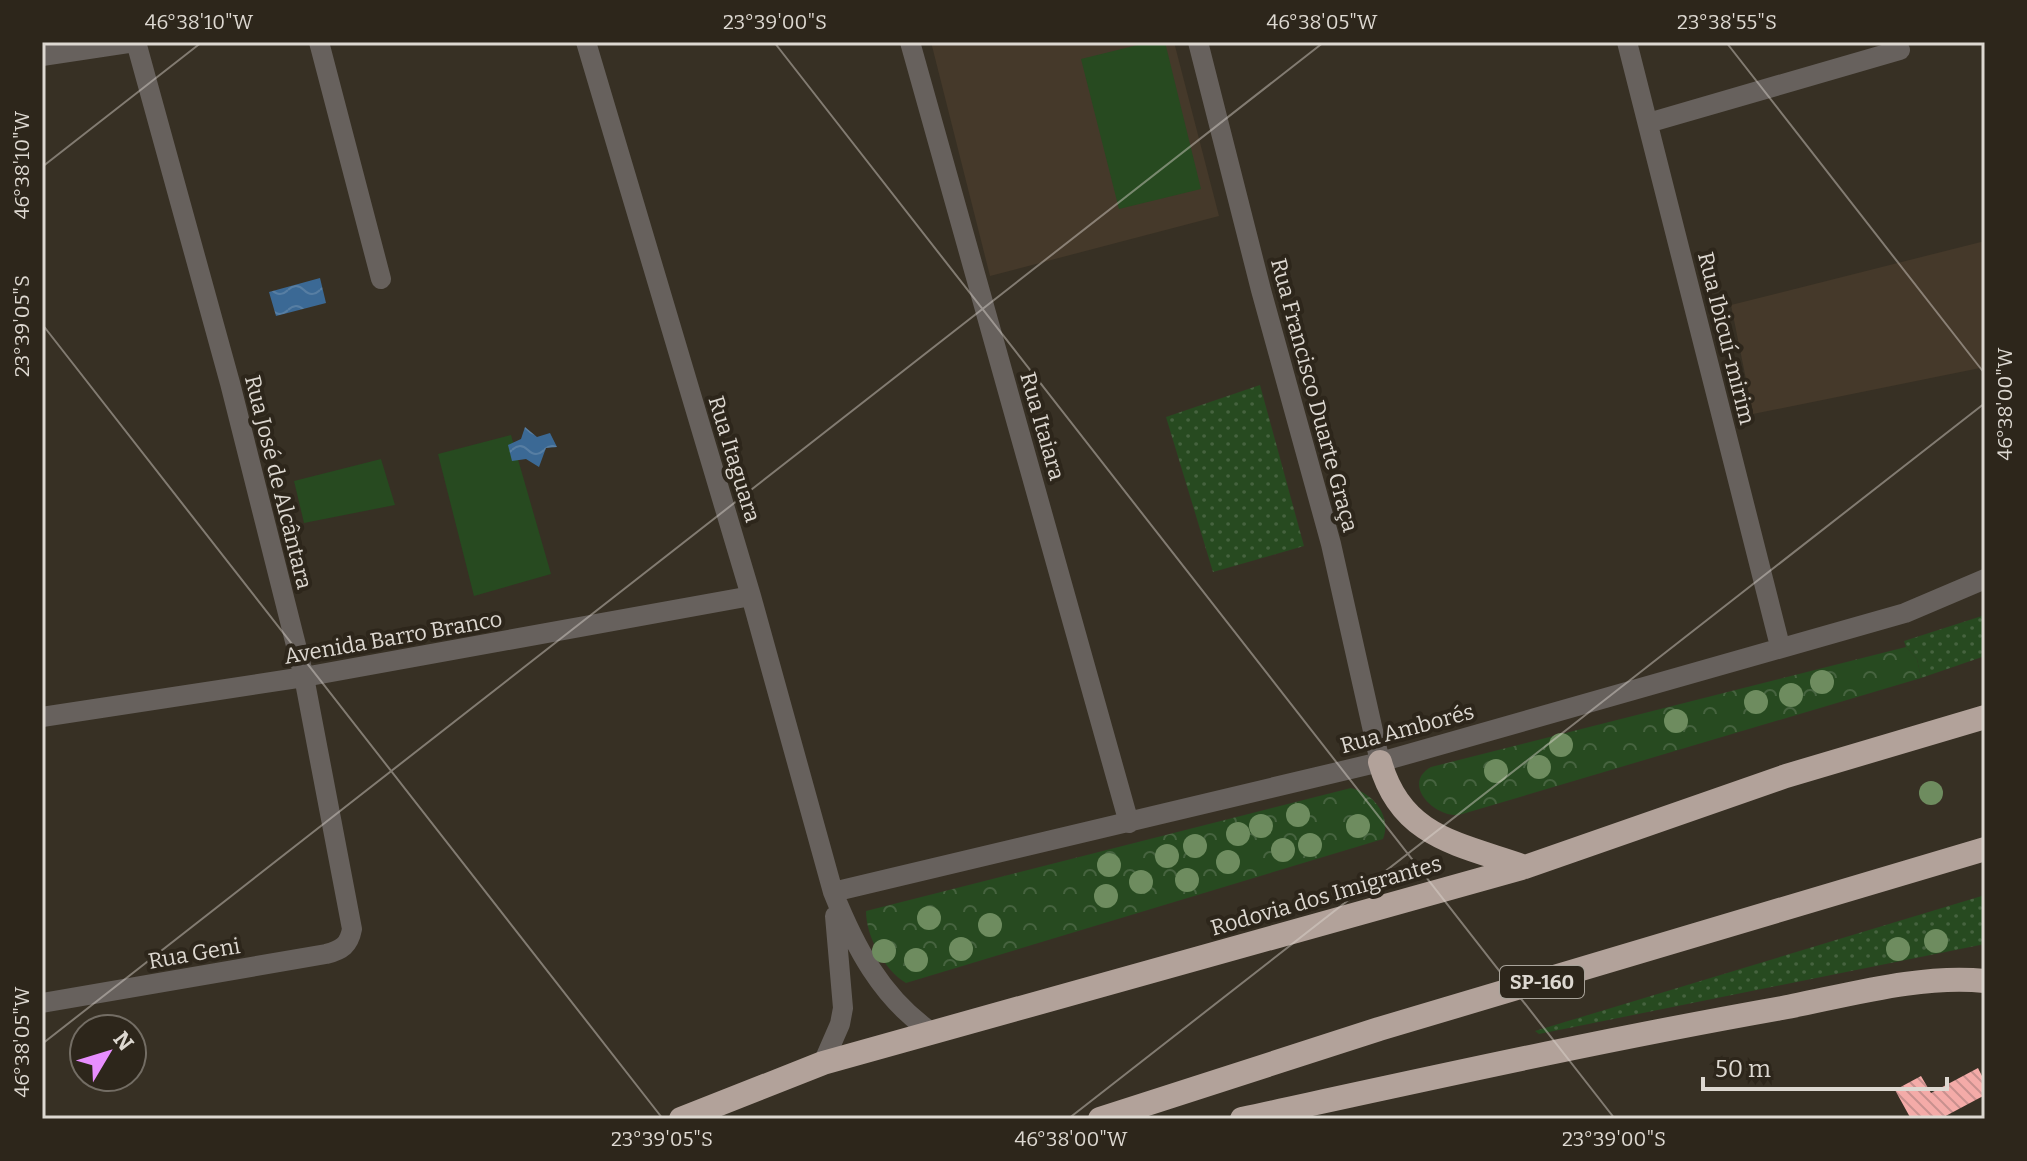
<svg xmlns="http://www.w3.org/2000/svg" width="2027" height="1161" font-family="Bitter,serif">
	<defs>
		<pattern id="grass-dots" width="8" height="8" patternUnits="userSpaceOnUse" patternTransform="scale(2)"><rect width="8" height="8" fill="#274a20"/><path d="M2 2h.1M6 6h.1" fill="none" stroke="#46633f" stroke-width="1.8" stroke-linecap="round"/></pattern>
		<pattern id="park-crowns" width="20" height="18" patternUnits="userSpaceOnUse" patternTransform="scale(2)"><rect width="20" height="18" fill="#274a20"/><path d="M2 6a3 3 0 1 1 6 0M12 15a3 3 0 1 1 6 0" fill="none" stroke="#46633f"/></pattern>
		<pattern id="water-waves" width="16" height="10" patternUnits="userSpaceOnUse" patternTransform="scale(2)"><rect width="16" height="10" fill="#3b6995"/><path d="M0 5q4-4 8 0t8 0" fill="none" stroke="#577ea3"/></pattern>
		<pattern id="building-back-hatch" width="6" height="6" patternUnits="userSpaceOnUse" patternTransform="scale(2)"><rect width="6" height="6" fill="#f4aba8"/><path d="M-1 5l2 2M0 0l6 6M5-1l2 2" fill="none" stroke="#c8908e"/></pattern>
	</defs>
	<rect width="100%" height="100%" fill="#373024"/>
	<path fill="#45392a" d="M931,42h243l45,174 -229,60z
		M1985,241v126l-232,47 -22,-109z"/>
	<path fill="url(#grass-dots)" d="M1260,385l44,161 -91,26 -47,-155z
		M1985,615v41l-64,22 -4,-19 -11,-12 -2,-6z
		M1985,895v49l-446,90 -4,-3z"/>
	<path fill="url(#park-crowns)" d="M1906,647l11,12 4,19 -462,137c-25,2 -58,-31 -28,-48z
		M1351,788c22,5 41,28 32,51l-477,144c-22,-13 -40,-47 -40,-72z"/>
	<path fill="#274a20" d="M1150,42h15l36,147 -82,20 -38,-150z
		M511,435l40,139 -77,22 -36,-142z
		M381,459l14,46 -91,18 -10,-42z"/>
	<path fill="url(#water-waves)" d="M320,278l6,25 -50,13 -7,-24z
		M525,427l12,10 13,-4 7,14 -11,1 -7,19 -13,-8 -14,2 -4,-16 13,-6z"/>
	<path fill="url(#building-back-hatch)" d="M1978,1068l7,14v13l-45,24h-29l-16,-29 26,-14 10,17z"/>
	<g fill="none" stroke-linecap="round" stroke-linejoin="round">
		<path stroke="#67615d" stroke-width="20" d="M319,42l62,237
			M586,42l165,554 82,296c22,55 48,105 98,140
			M910,42l219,781
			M1198,42l63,248 70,254 49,218
			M1627,42l153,604
			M42,56l93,-14
			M1648,123l252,-73
			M42,717l262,-40 447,-81
			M833,892l547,-130 525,-149 80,-34
			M42,1003l284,-49c16,-4 23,-9 26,-25l-48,-252 -74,-294 -94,-341
			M823,1063l17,-39 3,-16 -8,-92"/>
		<path stroke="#b2a29a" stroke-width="24" d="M1380,762c21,76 80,82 145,105
			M681,1119l142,-56 702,-196 261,-91 199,-59
			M1100,1119l279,-90 606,-180
			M1242,1119c180,-39 359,-79 540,-111 63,-12 139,-34 203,-27"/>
	</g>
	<g fill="#6e8c5f">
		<circle cx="1822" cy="682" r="12"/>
		<circle cx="1791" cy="695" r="12"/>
		<circle cx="1756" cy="702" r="12"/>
		<circle cx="1676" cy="721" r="12"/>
		<circle cx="1561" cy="745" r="12"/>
		<circle cx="1539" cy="767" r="12"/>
		<circle cx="1496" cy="771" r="12"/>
		<circle cx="1931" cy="793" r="12"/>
		<circle cx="1298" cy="815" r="12"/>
		<circle cx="1261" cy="826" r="12"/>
		<circle cx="1358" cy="826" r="12"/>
		<circle cx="1238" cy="834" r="12"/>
		<circle cx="1310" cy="845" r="12"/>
		<circle cx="1195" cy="846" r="12"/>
		<circle cx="1283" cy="850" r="12"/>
		<circle cx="1167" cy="856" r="12"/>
		<circle cx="1228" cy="862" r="12"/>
		<circle cx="1109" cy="865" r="12"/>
		<circle cx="1187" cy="880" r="12"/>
		<circle cx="1141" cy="882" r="12"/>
		<circle cx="1106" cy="896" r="12"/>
		<circle cx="929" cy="918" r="12"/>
		<circle cx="990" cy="925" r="12"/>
		<circle cx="1936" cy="941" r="12"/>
		<circle cx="961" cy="949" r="12"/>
		<circle cx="1898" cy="949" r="12"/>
		<circle cx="884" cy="951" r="12"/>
		<circle cx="916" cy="960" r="12"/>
	</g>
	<path fill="none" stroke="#ddd8d1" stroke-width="2" stroke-opacity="0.45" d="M774,42l841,1077M1726,42l259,332M42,167l160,-125M42,324l621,795M42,1044l1282,-1002M1068,1119l917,-716"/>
	<g text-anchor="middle" stroke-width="8" stroke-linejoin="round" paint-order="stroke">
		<rect fill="#2d261b" stroke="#a8a39a" stroke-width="2" x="1500" y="966" width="84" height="32" rx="6"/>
		<g font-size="20" font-weight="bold" fill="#ddd8d1">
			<text x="1542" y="989">SP-160</text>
		</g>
		<g font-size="22" fill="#ddd8d1" stroke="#2d261b">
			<text transform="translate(1727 338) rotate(76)" y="8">Rua Ibicuí-mirim</text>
			<text transform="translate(1315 395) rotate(75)" y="8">Rua Francisco Duarte Graça</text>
			<text transform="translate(1043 426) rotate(74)" y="8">Rua Itaiara</text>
			<text transform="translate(735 459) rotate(73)" y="8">Rua Itaguara</text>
			<text transform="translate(279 482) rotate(76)" y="8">Rua José de Alcântara</text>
			<text transform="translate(393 637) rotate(-10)" y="8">Avenida Barro Branco</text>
			<text transform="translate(1407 728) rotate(-15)" y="8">Rua Amborés</text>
			<text transform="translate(1326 895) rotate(-16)" y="8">Rodovia dos Imigrantes</text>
			<text transform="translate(194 953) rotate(-10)" y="8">Rua Geni</text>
		</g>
	</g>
	<rect width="2027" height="1161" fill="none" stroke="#2d261b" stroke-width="88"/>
	<g transform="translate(108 1053) rotate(52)"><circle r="38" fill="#2d261b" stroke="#736d64" stroke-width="2"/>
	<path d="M0-6L14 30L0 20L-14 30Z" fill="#e88eff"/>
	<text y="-12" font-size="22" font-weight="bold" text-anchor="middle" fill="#ddd8d1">N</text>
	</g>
	<path d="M1703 1077v12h244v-12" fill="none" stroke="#ddd8d1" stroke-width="4"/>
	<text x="1715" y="1077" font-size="24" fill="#ddd8d1" stroke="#2d261b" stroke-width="6" paint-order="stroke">50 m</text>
	<rect x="44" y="44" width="1939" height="1073" fill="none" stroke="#ddd8d1" stroke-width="3"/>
	<g font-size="20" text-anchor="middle" fill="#ddd8d1">
		<text x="199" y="29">46°38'10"W</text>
		<text x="775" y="29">23°39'00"S</text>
		<text x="1322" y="29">46°38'05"W</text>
		<text x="1727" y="29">23°38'55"S</text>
		<text transform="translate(22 165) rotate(-90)" y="7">46°38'10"W</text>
		<text transform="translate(22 326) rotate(-90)" y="7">23°39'05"S</text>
		<text transform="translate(2005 404) rotate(-90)" y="7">46°38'00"W</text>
		<text transform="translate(22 1042) rotate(-90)" y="7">46°38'05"W</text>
		<text x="662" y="1146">23°39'05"S</text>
		<text x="1071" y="1146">46°38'00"W</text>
		<text x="1614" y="1146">23°39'00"S</text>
	</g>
</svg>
